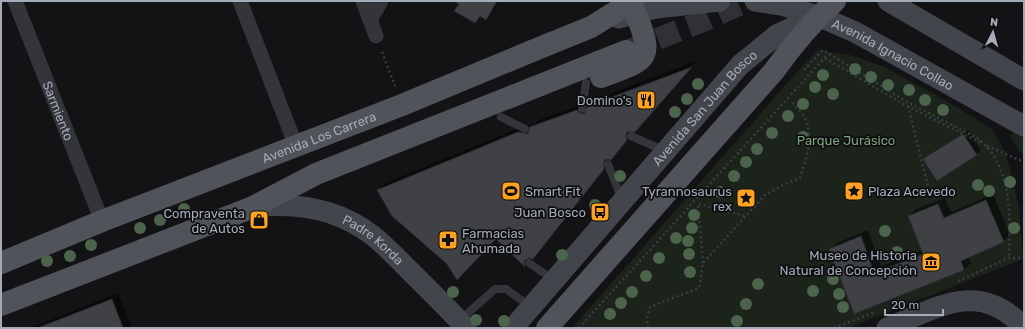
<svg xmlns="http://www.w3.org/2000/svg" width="1025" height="329" font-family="Rubik,sans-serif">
	<rect width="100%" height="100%" fill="#131315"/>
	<path fill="#1b231b" d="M818,50l32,5 35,12 72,40 36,23 13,23 13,54 4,52 -175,69h-276l231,-263z
		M1014,131l10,5v22l-14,-22z"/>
	<path fill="#0007" d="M459,1h41l-14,18 -5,-3 -6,6z
		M696,61l-85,98 -71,91 -15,16 -29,-28 -48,26 -70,-74 8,-7 140,-58 6,1 7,-6 45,-16 5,3 8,-8z
		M968,130l13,20 -5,5 -52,4z
		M993,194l17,41 -7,6 -35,15 3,7 -7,7 -110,42 -24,-62 7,-7 31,-13 13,36 41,-15 -13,-35 7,-7 29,-11 6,14z
		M118,293l14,35h-102z"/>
	<path fill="#3f4145" stroke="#2d2d31" d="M454,1h43l-11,19 -6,-4 -5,7 -21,-12 5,-7z
		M692,67l-57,65h-8l-1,4 1,4 -16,20 -5,-1 -2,2v8l-71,90 -4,-1 -4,2 -1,3 1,4 -29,-28 -39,41 -10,-16 -55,-48 -15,-26 141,-58 10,2 2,-7 47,-17 2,3 5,1 4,-8z
		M963,134l14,21 -40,26 -14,-22z
		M986,200l18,42 -43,19 3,9 -110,44 -25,-65 32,-13 13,37 49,-19 -15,-38 30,-12 6,14z
		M112,299l11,29h-82l-1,-1z"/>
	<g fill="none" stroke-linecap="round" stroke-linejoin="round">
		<path stroke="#303135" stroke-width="22" stroke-dasharray="22 11" stroke-linecap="butt" d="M627,51l76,-30 45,-20"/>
		<path stroke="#3a3d42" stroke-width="2.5" stroke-dasharray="2 3" stroke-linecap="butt" d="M382,52l13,34
			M825,58l80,47 78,39
			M804,70l19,-20 84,52 72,37c34,30 31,77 30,119
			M908,106l22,88
			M987,146l37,16
			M703,263l-5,-59 48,12
			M958,281l51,-23h15
			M579,328l249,-274
			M648,328l-1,-10 3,-11 49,-19 4,-25 62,-68 16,-9 19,-8c6,-17 15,-44 4,-61 -3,-6 -8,-10 -12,-15
			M834,328l39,-15"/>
		<path stroke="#34353b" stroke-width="8" d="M582,109l4,-26
			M501,117l24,12
			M631,136l34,15
			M608,164l14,36
			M529,263l25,17
			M460,320l35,-31h11l25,18"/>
		<g stroke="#34353b" stroke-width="15">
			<path id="s1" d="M15,1l87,220"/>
			<path d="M240,1l56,145"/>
			<path d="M363,1l13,35"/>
			<path d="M370,20l11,-19"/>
		</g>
		<g stroke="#42454b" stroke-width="21">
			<path id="s2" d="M755,1l26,4 37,11 37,16 169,94"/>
			<path d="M888,1l136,79"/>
			<path d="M618,18l38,-10 64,-7"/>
			<path id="s3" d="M254,207c42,-5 84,2 118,28 14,11 26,24 38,36 19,19 38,37 56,57"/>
			<path id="s4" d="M513,328l227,-263 38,-31 40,-18"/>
			<path d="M887,328c50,-20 93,-50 137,0"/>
		</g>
		<g stroke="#50535a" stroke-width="22">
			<path d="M601,77c45,-17 55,-16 34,-65"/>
			<path id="s5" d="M1,263l101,-42 300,-116 130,-54 59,-24 42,-26"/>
			<path d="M1,305l252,-98 63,-33 310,-123"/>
			<path d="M547,328l227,-257c18,-25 38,-49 61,-70"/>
		</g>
	</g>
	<g fill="#4c634c">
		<circle cx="855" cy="69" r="6"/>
		<circle cx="823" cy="75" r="6"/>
		<circle cx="871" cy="77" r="6"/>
		<circle cx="698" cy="84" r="6"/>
		<circle cx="888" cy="85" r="6"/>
		<circle cx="815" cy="87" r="6"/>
		<circle cx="909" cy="90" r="6"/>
		<circle cx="833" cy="94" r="6"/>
		<circle cx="687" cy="99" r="6"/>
		<circle cx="925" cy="100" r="6"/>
		<circle cx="803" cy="104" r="6"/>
		<circle cx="943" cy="110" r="6"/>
		<circle cx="675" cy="112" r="6"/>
		<circle cx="788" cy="116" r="6"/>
		<circle cx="772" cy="133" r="6"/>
		<circle cx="803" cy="137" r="6"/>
		<circle cx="757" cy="149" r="6"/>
		<circle cx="746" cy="162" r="6"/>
		<circle cx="620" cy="176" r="6"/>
		<circle cx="734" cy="176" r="6"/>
		<circle cx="1010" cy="182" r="6"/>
		<circle cx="978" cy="185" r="6"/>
		<circle cx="989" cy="191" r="6"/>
		<circle cx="720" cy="192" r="6"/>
		<circle cx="595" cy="205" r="6"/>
		<circle cx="184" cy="209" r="6"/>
		<circle cx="694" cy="215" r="6"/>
		<circle cx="160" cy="220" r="6"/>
		<circle cx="140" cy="228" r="6"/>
		<circle cx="692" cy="228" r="6"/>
		<circle cx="1014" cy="228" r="6"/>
		<circle cx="885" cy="231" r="6"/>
		<circle cx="676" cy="238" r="6"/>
		<circle cx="688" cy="241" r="6"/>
		<circle cx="91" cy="245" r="6"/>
		<circle cx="897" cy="252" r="6"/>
		<circle cx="689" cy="254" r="6"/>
		<circle cx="562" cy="255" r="6"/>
		<circle cx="70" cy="256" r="6"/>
		<circle cx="659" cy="258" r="6"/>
		<circle cx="47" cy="261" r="6"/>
		<circle cx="690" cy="272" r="6"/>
		<circle cx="646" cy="276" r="6"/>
		<circle cx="833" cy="279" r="6"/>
		<circle cx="758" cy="284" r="6"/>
		<circle cx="813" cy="291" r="6"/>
		<circle cx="453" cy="292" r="6"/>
		<circle cx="632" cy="292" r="6"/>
		<circle cx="839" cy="294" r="6"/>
		<circle cx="621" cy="303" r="6"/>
		<circle cx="746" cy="304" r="6"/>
		<circle cx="843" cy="307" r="6"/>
		<circle cx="610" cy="314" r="6"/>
		<circle cx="476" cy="320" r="6"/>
		<circle cx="504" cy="321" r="6"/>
		<circle cx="737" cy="321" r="6"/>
	</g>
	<defs>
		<g id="restaurant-square" transform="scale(1)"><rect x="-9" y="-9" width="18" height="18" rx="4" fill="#ffa121" stroke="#0e0e10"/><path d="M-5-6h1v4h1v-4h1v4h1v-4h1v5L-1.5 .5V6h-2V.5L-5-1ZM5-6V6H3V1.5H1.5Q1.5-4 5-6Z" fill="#111"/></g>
		<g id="stadium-square" transform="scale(1)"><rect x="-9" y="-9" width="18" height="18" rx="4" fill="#ffa121" stroke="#0e0e10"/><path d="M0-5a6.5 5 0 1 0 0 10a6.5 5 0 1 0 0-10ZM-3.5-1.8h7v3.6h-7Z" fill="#111"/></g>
		<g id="sight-square" transform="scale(1)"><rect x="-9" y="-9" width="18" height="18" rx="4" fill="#ffa121" stroke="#0e0e10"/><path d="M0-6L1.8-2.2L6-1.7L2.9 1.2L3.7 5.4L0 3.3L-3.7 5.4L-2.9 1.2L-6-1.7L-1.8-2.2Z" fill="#111"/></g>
		<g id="bus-square" transform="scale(1)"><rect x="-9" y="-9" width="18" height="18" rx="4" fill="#ffa121" stroke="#0e0e10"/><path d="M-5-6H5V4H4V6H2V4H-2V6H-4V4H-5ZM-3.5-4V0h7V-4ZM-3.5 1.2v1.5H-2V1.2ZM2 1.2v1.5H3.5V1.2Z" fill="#111"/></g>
		<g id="shop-square" transform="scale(1)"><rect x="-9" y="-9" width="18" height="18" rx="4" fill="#ffa121" stroke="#0e0e10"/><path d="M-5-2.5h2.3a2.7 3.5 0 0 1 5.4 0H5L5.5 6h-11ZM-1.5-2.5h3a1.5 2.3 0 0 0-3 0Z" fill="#111"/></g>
		<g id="pharmacy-square" transform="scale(1)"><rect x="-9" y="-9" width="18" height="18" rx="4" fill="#ffa121" stroke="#0e0e10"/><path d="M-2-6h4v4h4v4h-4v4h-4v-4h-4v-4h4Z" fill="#111"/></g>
		<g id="museum-square" transform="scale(1)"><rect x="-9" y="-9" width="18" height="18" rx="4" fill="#ffa121" stroke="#0e0e10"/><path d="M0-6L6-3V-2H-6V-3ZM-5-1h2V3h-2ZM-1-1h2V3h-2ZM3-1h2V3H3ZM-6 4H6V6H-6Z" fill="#111"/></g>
	</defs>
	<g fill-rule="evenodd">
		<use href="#restaurant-square" x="646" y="100"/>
		<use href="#stadium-square" x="511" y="191"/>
		<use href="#sight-square" x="854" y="191"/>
		<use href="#sight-square" x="746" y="198"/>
		<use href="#bus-square" x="600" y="212"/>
		<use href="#shop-square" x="259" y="220"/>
		<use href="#pharmacy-square" x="448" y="240"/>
		<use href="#museum-square" x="931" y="262"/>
	</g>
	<g text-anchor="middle" stroke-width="3.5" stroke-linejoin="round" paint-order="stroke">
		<g font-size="13" fill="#a3abb7" stroke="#0e0e10">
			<text dy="5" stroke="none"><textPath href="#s2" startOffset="149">Avenida Ignacio Collao</textPath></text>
			<text dy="5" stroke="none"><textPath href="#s4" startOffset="292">Avenida San Juan Bosco</textPath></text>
			<text dy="5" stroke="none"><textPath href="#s1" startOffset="118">Sarmiento</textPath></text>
			<text dy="5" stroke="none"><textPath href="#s5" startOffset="342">Avenida Los Carrera</textPath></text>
			<text dy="5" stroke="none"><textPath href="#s3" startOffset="128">Padre Korda</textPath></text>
		</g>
		<g font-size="13" fill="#a3abb7" stroke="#0e0e10" text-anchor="end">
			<text x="632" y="105">Domino's</text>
			<text x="525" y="196" text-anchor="start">Smart Fit</text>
			<text x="732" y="196">Tyrannosaurus<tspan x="732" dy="15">rex</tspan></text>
			<text x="868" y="196" text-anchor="start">Plaza Acevedo</text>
			<text x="586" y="217">Juan Bosco</text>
			<text x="245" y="218">Compraventa<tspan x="245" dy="15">de Autos</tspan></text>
			<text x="462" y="238" text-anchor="start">Farmacias<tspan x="462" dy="15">Ahumada</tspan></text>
			<text x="917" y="260">Museo de Historia<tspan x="917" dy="15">Natural de Concepción</tspan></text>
		</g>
		<g font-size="13" fill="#7aa479" stroke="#0e0e10">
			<text x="846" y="145">Parque Jurásico</text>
		</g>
	</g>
	<rect width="1025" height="329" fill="none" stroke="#a3abb7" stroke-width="4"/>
	<g transform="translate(993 32) rotate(6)" stroke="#0e0e10" stroke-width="3" paint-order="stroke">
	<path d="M0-3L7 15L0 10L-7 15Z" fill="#a3abb7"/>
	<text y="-6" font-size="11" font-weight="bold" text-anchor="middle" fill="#a3abb7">N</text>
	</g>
	<path d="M885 309v6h58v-6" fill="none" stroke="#a3abb7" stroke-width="2"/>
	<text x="891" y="309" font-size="12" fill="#a3abb7" stroke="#0e0e10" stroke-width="3" paint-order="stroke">20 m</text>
</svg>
